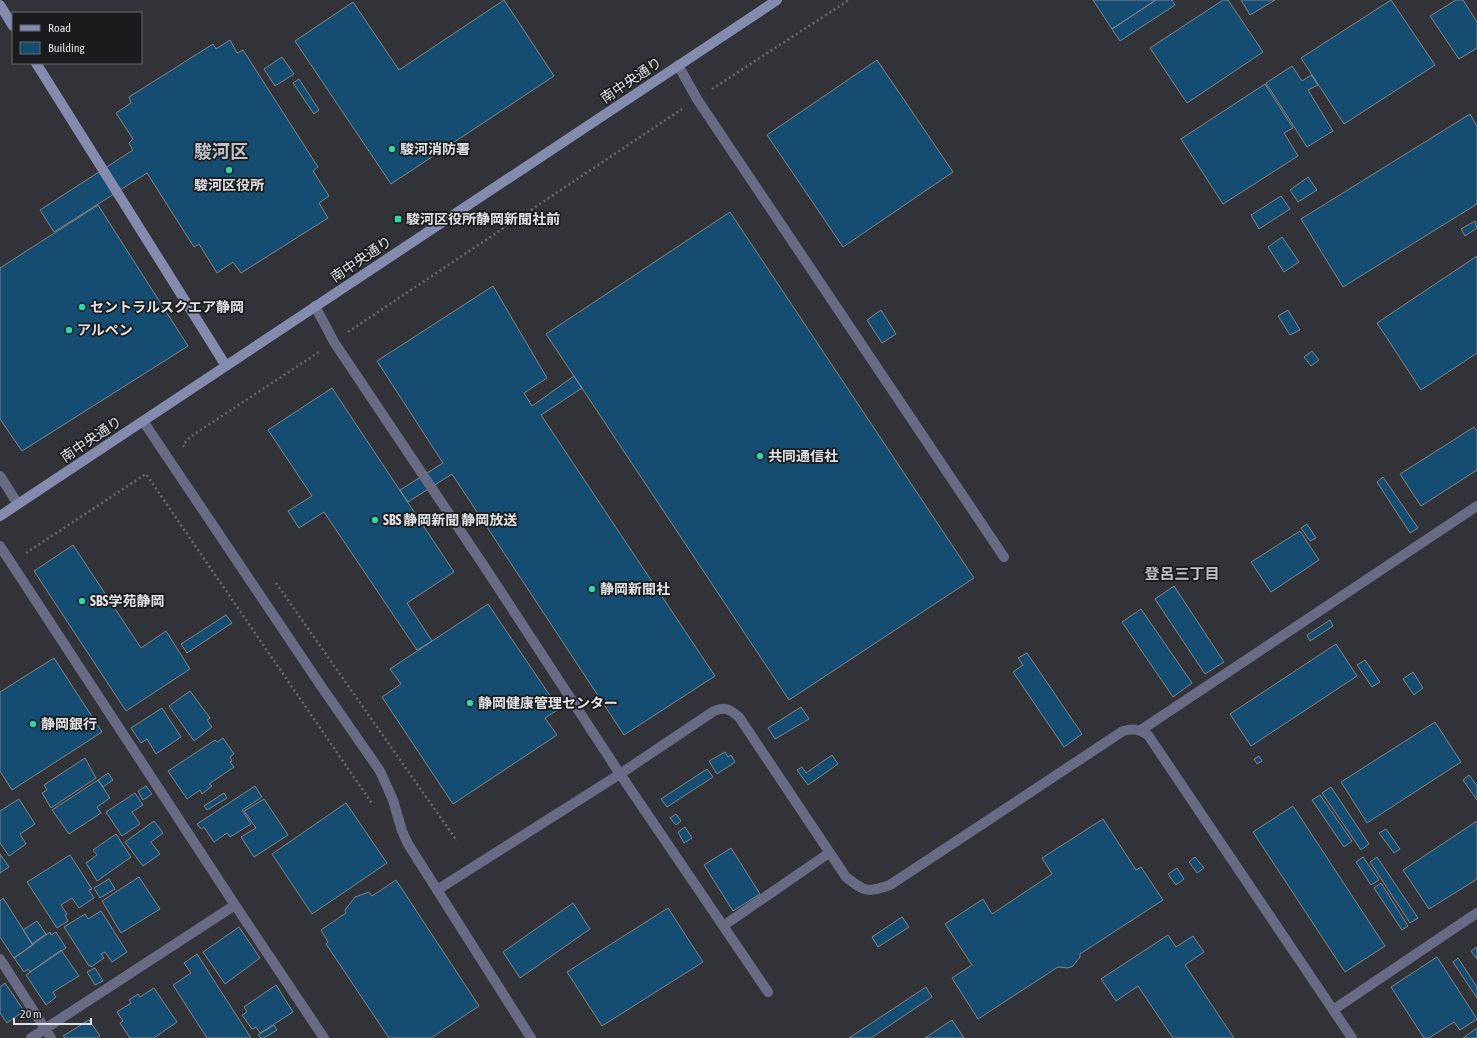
<svg xmlns="http://www.w3.org/2000/svg" width="1477" height="1038" font-family="'Asap Condensed','Noto Sans JP',sans-serif">
	<rect width="100%" height="100%" fill="#313338"/>
	<path fill="#154d72" stroke="#81868a" d="M504,0l50,76 -163,108 -96,-143 58,-39 46,68z
		M1093,0h63l-44,29z
		M1156,0h16l3,5 -55,36 -8,-12z
		M1223,0h5l35,52 -76,51 -37,-55z
		M1241,0h34l-25,15z
		M1391,0l44,65 -91,59 -43,-66z
		M1456,0h7l14,22v26l-18,11 -29,-43z
		M230,40l7,13 6,-3 75,117 -5,4 16,25 -10,7 9,15 -87,55 -8,-11 -16,11 -18,-29 -5,3 -47,-74 -93,59 -14,-22 93,-60 -4,-7 4,-4 -17,-26 15,-10 -2,-6 84,-53 3,5z
		M282,57l12,17 -19,12 -11,-17z
		M877,60l76,112 -110,75 -76,-112z
		M1292,66l10,15 9,-6 7,10 -10,5 25,41 -26,16 -41,-64z
		M299,79l20,31 -5,4 -21,-31z
		M1265,84l28,44 -9,5 14,23 -75,48 -42,-65z
		M1470,114l7,12v78l-134,83 -42,-68z
		M1308,177l9,13 -19,12 -8,-12z
		M1281,196l9,13 -31,20 -8,-14z
		M98,205l90,141 -166,105 -22,-32v-151z
		M730,212l244,366 -185,122 -243,-366z
		M1475,221l2,7 -12,8 -4,-7z
		M1282,237l17,25 -15,10 -16,-25z
		M1477,256v97l-56,37 -44,-67z
		M493,286l54,92 -23,15 8,13 42,-30 8,12 -41,27 174,261 -91,59 -172,-261 -44,28 -8,-12 43,-27 -66,-102z
		M881,310l15,24 -14,9 -15,-23z
		M1288,310l12,20 -10,5 -12,-19z
		M1312,351l7,9 -8,6 -7,-9z
		M332,388l122,184 -47,31 25,38 -15,9 -93,-138 -25,16 -11,-17 24,-15 -44,-66z
		M1474,427l3,4v39l-56,36 -21,-32z
		M1383,477l35,51 -8,5 -33,-51z
		M1307,524l9,14 -6,3 -9,-13z
		M1300,531l19,29 -48,32 -20,-30z
		M73,545l68,103 25,-17 24,38 -64,42 -92,-140z
		M1174,586l50,76 -19,12 -50,-75z
		M488,604l71,105 -14,9 12,17 -104,69 -71,-107 19,-13 -11,-15z
		M1141,609l51,74 -19,14 -51,-75z
		M226,615l6,8 -45,30 -6,-9z
		M1330,620l3,6 -23,15 -3,-6z
		M1336,644l21,32 -106,70 -21,-32z
		M1027,653l55,81 -18,13 -51,-75 10,-7 -5,-7z
		M54,658l48,74 -90,58 -12,-19v-79z
		M1365,660l15,22 -8,5 -15,-22z
		M1413,672l10,16 -9,7 -11,-16z
		M190,691l20,27 -3,2 5,7 -18,14 -25,-35z
		M801,707l8,12 -34,20 -7,-11z
		M162,708l19,29 -25,17 -9,-15 -6,4 -10,-15z
		M1435,722l26,40 -94,61 -26,-41z
		M223,738l11,16 -4,3 2,4 -2,1 4,5 -25,17 3,2 -10,8 -2,-4 -13,9 -19,-28 47,-31 2,2z
		M725,752l3,5 3,-2 4,7 -18,12 -8,-13z
		M832,755l6,9 -30,21 -11,-15 5,-3 4,6z
		M1259,756l3,5 -5,3 -3,-5z
		M85,758l11,20 -45,30 -9,-15 5,-3 -3,-5z
		M707,769l6,8 -46,30 -6,-8z
		M108,773l5,7 -10,7 -5,-7z
		M1469,775l8,11v14l-14,-20z
		M98,780l12,18 -13,9 4,6 -32,21 -17,-24z
		M146,786l6,8 -9,6 -5,-9z
		M255,786l7,11 -20,13 9,14 -21,13 -3,-4 -13,9 -10,-15 -3,2 -4,-5z
		M1331,787l38,57 -8,6 -39,-57z
		M135,793l8,12 -11,7 8,12 -18,12 -16,-24z
		M224,793l3,5 -20,12 -3,-4z
		M1320,795l32,46 -8,6 -32,-47z
		M19,799l16,25 -15,10 6,10 -17,12 -9,-13v-32z
		M264,799l24,36 -34,22 -13,-20 15,-9 -12,-17z
		M346,803l41,60 -75,51 -40,-60z
		M1293,806l92,140 -40,26 -92,-140z
		M676,814l5,7 -5,4 -6,-7z
		M1103,819l33,51 5,-3 22,33 -83,54v3l-7,9 -5,2 -10,-1 -80,52 -26,-41 20,-13 -27,-41 38,-25 9,15 60,-40 -10,-16z
		M154,821l9,12 -12,9 9,12 -17,12 -18,-24z
		M1477,821v58l-48,30 -26,-39z
		M685,827l7,11 -8,5 -6,-11z
		M1386,829l14,20 -6,4 -15,-20z
		M116,834l15,23 -34,24 -11,-18 11,-8 -4,-5z
		M731,848l29,46 -27,17 -29,-46z
		M0,854l9,13 -9,6z
		M70,855l22,34 -3,1 5,8 -15,10 -7,-10 -11,7 6,9 -2,1 3,6 -11,7 -30,-46z
		M1195,857l9,11 -7,5 -8,-11z
		M1363,857l16,23 -8,5 -15,-23z
		M1377,857l41,61 -8,5 -40,-61z
		M1177,868l7,11 -8,6 -8,-11z
		M139,877l21,32 -39,24 -19,-32z
		M109,879l6,10 -15,9 -6,-10z
		M396,880l83,126 -48,32h-42l-63,-94 2,-2 -7,-12 25,-17 -1,-3 10,-13 14,-5 3,4z
		M1381,883l27,43 -6,4 -28,-42z
		M3,898l30,47 -19,13 -14,-21v-36z
		M573,903l17,26 -70,49 -17,-26z
		M668,908l35,54 -101,64 -35,-54z
		M101,911l26,41 -15,10 -7,-10 -4,2 3,4 -13,9 -1,-2 -1,1 -25,-39 21,-13 3,5z
		M902,917l7,10 -31,20 -6,-10z
		M37,921l9,13 -14,10 -9,-14z
		M239,927l21,31 -35,26 -22,-32z
		M50,932l1,3 5,-3 10,16 -36,24 -2,-3 -4,3 -10,-14z
		M1168,935l8,12 17,-11 11,16 -19,13 49,73h-61l-35,-52 -22,15 -15,-22z
		M1477,947v12l-6,-8z
		M61,950l18,26 -26,16 3,5 -10,8 -20,-30z
		M197,954l54,84h-44l-34,-53 18,-12 -7,-10z
		M1437,957l40,62 -17,11 -6,-8 -25,16h-5l-33,-51z
		M1458,958l19,29v11l-24,-36z
		M95,968l8,13 -8,4 -8,-13z
		M5,983l19,28 -17,12 -7,-10v-26z
		M276,985l17,27 -33,21 -4,-6 -4,2 -10,-14 5,-3 -3,-5z
		M926,987l6,10 -61,41h-22z
		M154,988l23,34 -23,16h-24l-10,-15 3,-2 -6,-9 14,-9 -2,-3 9,-6 2,3z
		M89,1020l11,16 -3,2h-32l-2,-2z
		M952,1020l12,18h-39z
		M274,1025l3,5 -13,8h-3l-3,-3z
		M1477,1028v10h-14z"/>
	<g fill="none" stroke-linecap="round" stroke-linejoin="round">
		<path stroke="#6a6c71" stroke-width="2.5" stroke-dasharray="2 3" stroke-linecap="butt" d="M712,89l137,-89
			M348,332l334,-223
			M184,447l-1,-2 7,-8 129,-85
			M26,553l120,-79 227,331
			M276,583l181,258"/>
		<path stroke="#686b83" stroke-width="10" d="M678,65l19,34 307,458"/>
		<path stroke="#686b83" stroke-width="10" d="M315,306l19,36 154,230 132,202 148,218
			M143,421l178,265 59,85 13,29 9,31 6,13 123,194
			M0,476l18,28
			M0,546l235,359 89,133
			M1141,730l336,-224
			M437,890l183,-116 94,-63c12,-5 16,-1 25,6l107,160c19,15 21,16 44,8l233,-154c10,-3 15,-2 25,4l204,303
			M723,926l106,-73
			M0,959l51,79
			M1333,1010l144,-97
			M31,1038l204,-133"/>
		<path stroke="#858aaf" stroke-width="10" d="M0,5l13,21
			M36,63l190,303
			M0,516l777,-516"/>
	</g>
	<g fill="#33d4a8" stroke="#1a1b1d" stroke-width="1.5">
		<circle cx="392" cy="149" r="4"/>
		<circle cx="229" cy="170" r="4"/>
		<rect x="394" y="215" width="8" height="8" rx="2"/>
		<circle cx="82" cy="307" r="4"/>
		<circle cx="69" cy="330" r="4"/>
		<circle cx="760" cy="456" r="4"/>
		<circle cx="375" cy="520" r="4"/>
		<circle cx="592" cy="589" r="4"/>
		<circle cx="82" cy="601" r="4"/>
		<circle cx="470" cy="703" r="4"/>
		<circle cx="33" cy="724" r="4"/>
	</g>
	<g text-anchor="middle" stroke-width="3.5" stroke-linejoin="round" paint-order="stroke">
		<g font-size="14" fill="#e0e2e5" stroke="#1a1b1d">
			<text transform="translate(631 80) rotate(-34)" y="5">南中央通り</text>
			<text transform="translate(361 259) rotate(-34)" y="5">南中央通り</text>
			<text transform="translate(91 439) rotate(-34)" y="5">南中央通り</text>
		</g>
		<g font-size="14" font-weight="bold" fill="#e0e2e5" stroke="#1a1b1d" text-anchor="start">
			<text x="400" y="154">駿河消防署</text>
			<text x="229" y="190" text-anchor="middle">駿河区役所</text>
			<text x="406" y="224">駿河区役所静岡新聞社前</text>
			<text x="90" y="312">セントラルスクエア静岡</text>
			<text x="77" y="335">アルペン</text>
			<text x="768" y="461">共同通信社</text>
			<text x="383" y="525">SBS 静岡新聞 静岡放送</text>
			<text x="600" y="594">静岡新聞社</text>
			<text x="90" y="606">SBS学苑静岡</text>
			<text x="478" y="708">静岡健康管理センター</text>
			<text x="41" y="729">静岡銀行</text>
		</g>
		<g font-size="15" font-weight="bold" fill="#bdc1c7" stroke="#1a1b1d">
			<text x="1182" y="579">登呂三丁目</text>
		</g>
		<g font-size="18" font-weight="bold" fill="#bdc1c7" stroke="#1a1b1d">
			<text x="221" y="158">駿河区</text>
		</g>
	</g>
	<rect x="12" y="12" width="130" height="52" fill="#1a1b1d" stroke="#696b6d"/>
	<rect x="20" y="25" width="20" height="6" fill="#858aaf" stroke="#696b6d"/>
	<text x="48" y="32" font-size="12" fill="#e0e2e5">Road</text>
	<rect x="20" y="42" width="20" height="12" fill="#154d72" stroke="#696b6d"/>
	<text x="48" y="52" font-size="12" fill="#e0e2e5">Building</text>
	<path d="M14 1018v6h77v-6" fill="none" stroke="#e0e2e5" stroke-width="2"/>
	<text x="20" y="1018" font-size="12" fill="#e0e2e5" stroke="#1a1b1d" stroke-width="3" paint-order="stroke">20 m</text>
</svg>
